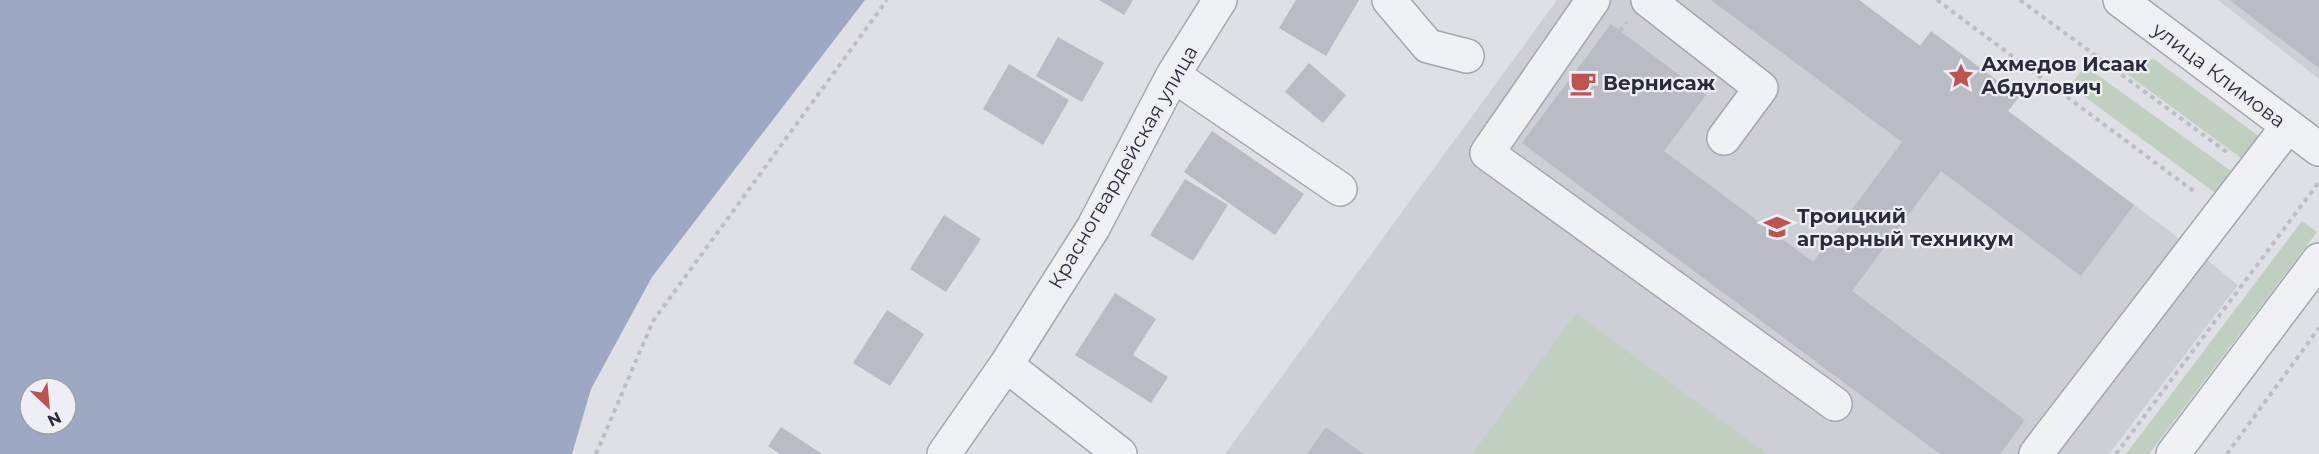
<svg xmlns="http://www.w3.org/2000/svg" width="2319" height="454" font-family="Montserrat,sans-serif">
	<rect width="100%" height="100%" fill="#dee0e6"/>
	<path fill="#cdcfd7" d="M1557,0h302l333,248 46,37 -129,169h-884z
		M2218,0h101v79z"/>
	<path fill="#c1cfc0" d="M2154,59l106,78 -15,24 -129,-95z
		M2085,66l153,110 -16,22 -152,-112z
		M2302,221l15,11 -168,222h-23z
		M1576,313l191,141h-295z"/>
	<path fill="#9da8c2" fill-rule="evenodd" d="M0,0h865l-213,277 -61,112 -19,65h-572zM30,388h36v36h-36z"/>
	<path fill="#b9bbc5" d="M1099,0h34l-9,15z
		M1296,0h63l-33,56 -47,-28z
		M1711,0h148l61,46 11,-15 88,66 -11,14 126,94 -53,71 -140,-105 -89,120 173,129 -25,34h-60l-418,-311 89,-119 95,71 -42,56 149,111 89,-120z
		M2230,0h89v68l-61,-46z
		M1058,37l46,26 -22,39 -46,-26z
		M1309,63l37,32 -23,28 -38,-31z
		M1009,64l60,36 -26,45 -60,-36z
		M1212,131l92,63 -29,41 -91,-63z
		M1185,179l43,26 -35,56 -43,-26z
		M944,215l37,24 -35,53 -36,-23z
		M1115,293l41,26 -23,36 35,22 -17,26 -76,-48z
		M887,310l37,24 -34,52 -37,-23z
		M781,427l41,27h-42l-12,-8z
		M1326,427l37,27h-56z"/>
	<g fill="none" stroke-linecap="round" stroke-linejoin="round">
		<g stroke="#a4a6af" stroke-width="36">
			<path id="minor" d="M1389,0l39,46 39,10
				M1593,0l-106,153 348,251
				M1648,0l113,88 -37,50
				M2120,0l199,149
				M1173,75l167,114
				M1006,365l114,89
				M944,454l62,-89 87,-137 80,-153 47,-75
				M2036,454l252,-328
				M2173,454l146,-194"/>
		</g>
		<path stroke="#bcbec5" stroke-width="4" stroke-dasharray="4.5 4.5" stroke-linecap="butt" d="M1937,0l259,193
			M2020,0l208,153
			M1620,31l7,-9
			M596,454l57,-133 234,-321
			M2116,454l203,-272
			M2227,454l92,-126"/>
		<use href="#minor" stroke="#f0f1f5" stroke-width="33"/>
	</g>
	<defs>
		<g id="sight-bare" transform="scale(2.07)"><path d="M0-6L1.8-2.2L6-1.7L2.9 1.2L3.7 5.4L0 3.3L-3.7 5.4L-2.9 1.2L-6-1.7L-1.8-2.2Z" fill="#be5350" stroke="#edeff4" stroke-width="2.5" paint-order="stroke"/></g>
		<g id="cafe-bare" transform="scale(2.07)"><path d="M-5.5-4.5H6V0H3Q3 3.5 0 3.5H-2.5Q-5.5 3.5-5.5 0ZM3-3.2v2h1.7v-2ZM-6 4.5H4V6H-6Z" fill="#be5350" stroke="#edeff4" stroke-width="2.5" paint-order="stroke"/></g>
		<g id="university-bare" transform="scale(2.07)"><path d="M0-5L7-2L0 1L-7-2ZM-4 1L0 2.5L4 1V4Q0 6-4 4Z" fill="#be5350" stroke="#edeff4" stroke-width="2.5" paint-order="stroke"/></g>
	</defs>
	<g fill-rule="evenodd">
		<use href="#sight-bare" x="1961" y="76"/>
		<use href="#cafe-bare" x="1583" y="83"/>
		<use href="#university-bare" x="1777" y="227"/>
	</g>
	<g text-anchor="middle" stroke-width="4.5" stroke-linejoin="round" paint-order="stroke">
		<g font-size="20" font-weight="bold" fill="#292c3b" stroke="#edeff4" text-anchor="start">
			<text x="1981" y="71">Ахмедов Исаак<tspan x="1981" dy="23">Абдулович</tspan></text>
			<text x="1603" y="90">Вернисаж</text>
			<text x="1797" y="223">Троицкий<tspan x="1797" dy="23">аграрный техникум</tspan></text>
		</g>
		<g font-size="20" fill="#292c3b" stroke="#edeff4">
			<text transform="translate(2219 75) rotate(37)" y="7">улица Климова</text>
			<text transform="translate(1123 167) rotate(-60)" y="7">Красногвардейская улица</text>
		</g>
	</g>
	<g transform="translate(48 406) rotate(154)"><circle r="28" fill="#edeff4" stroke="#9fa1aa" stroke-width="1.5"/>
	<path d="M0-4.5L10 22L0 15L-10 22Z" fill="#be5350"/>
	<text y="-9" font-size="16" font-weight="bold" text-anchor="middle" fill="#292c3b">N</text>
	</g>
</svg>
